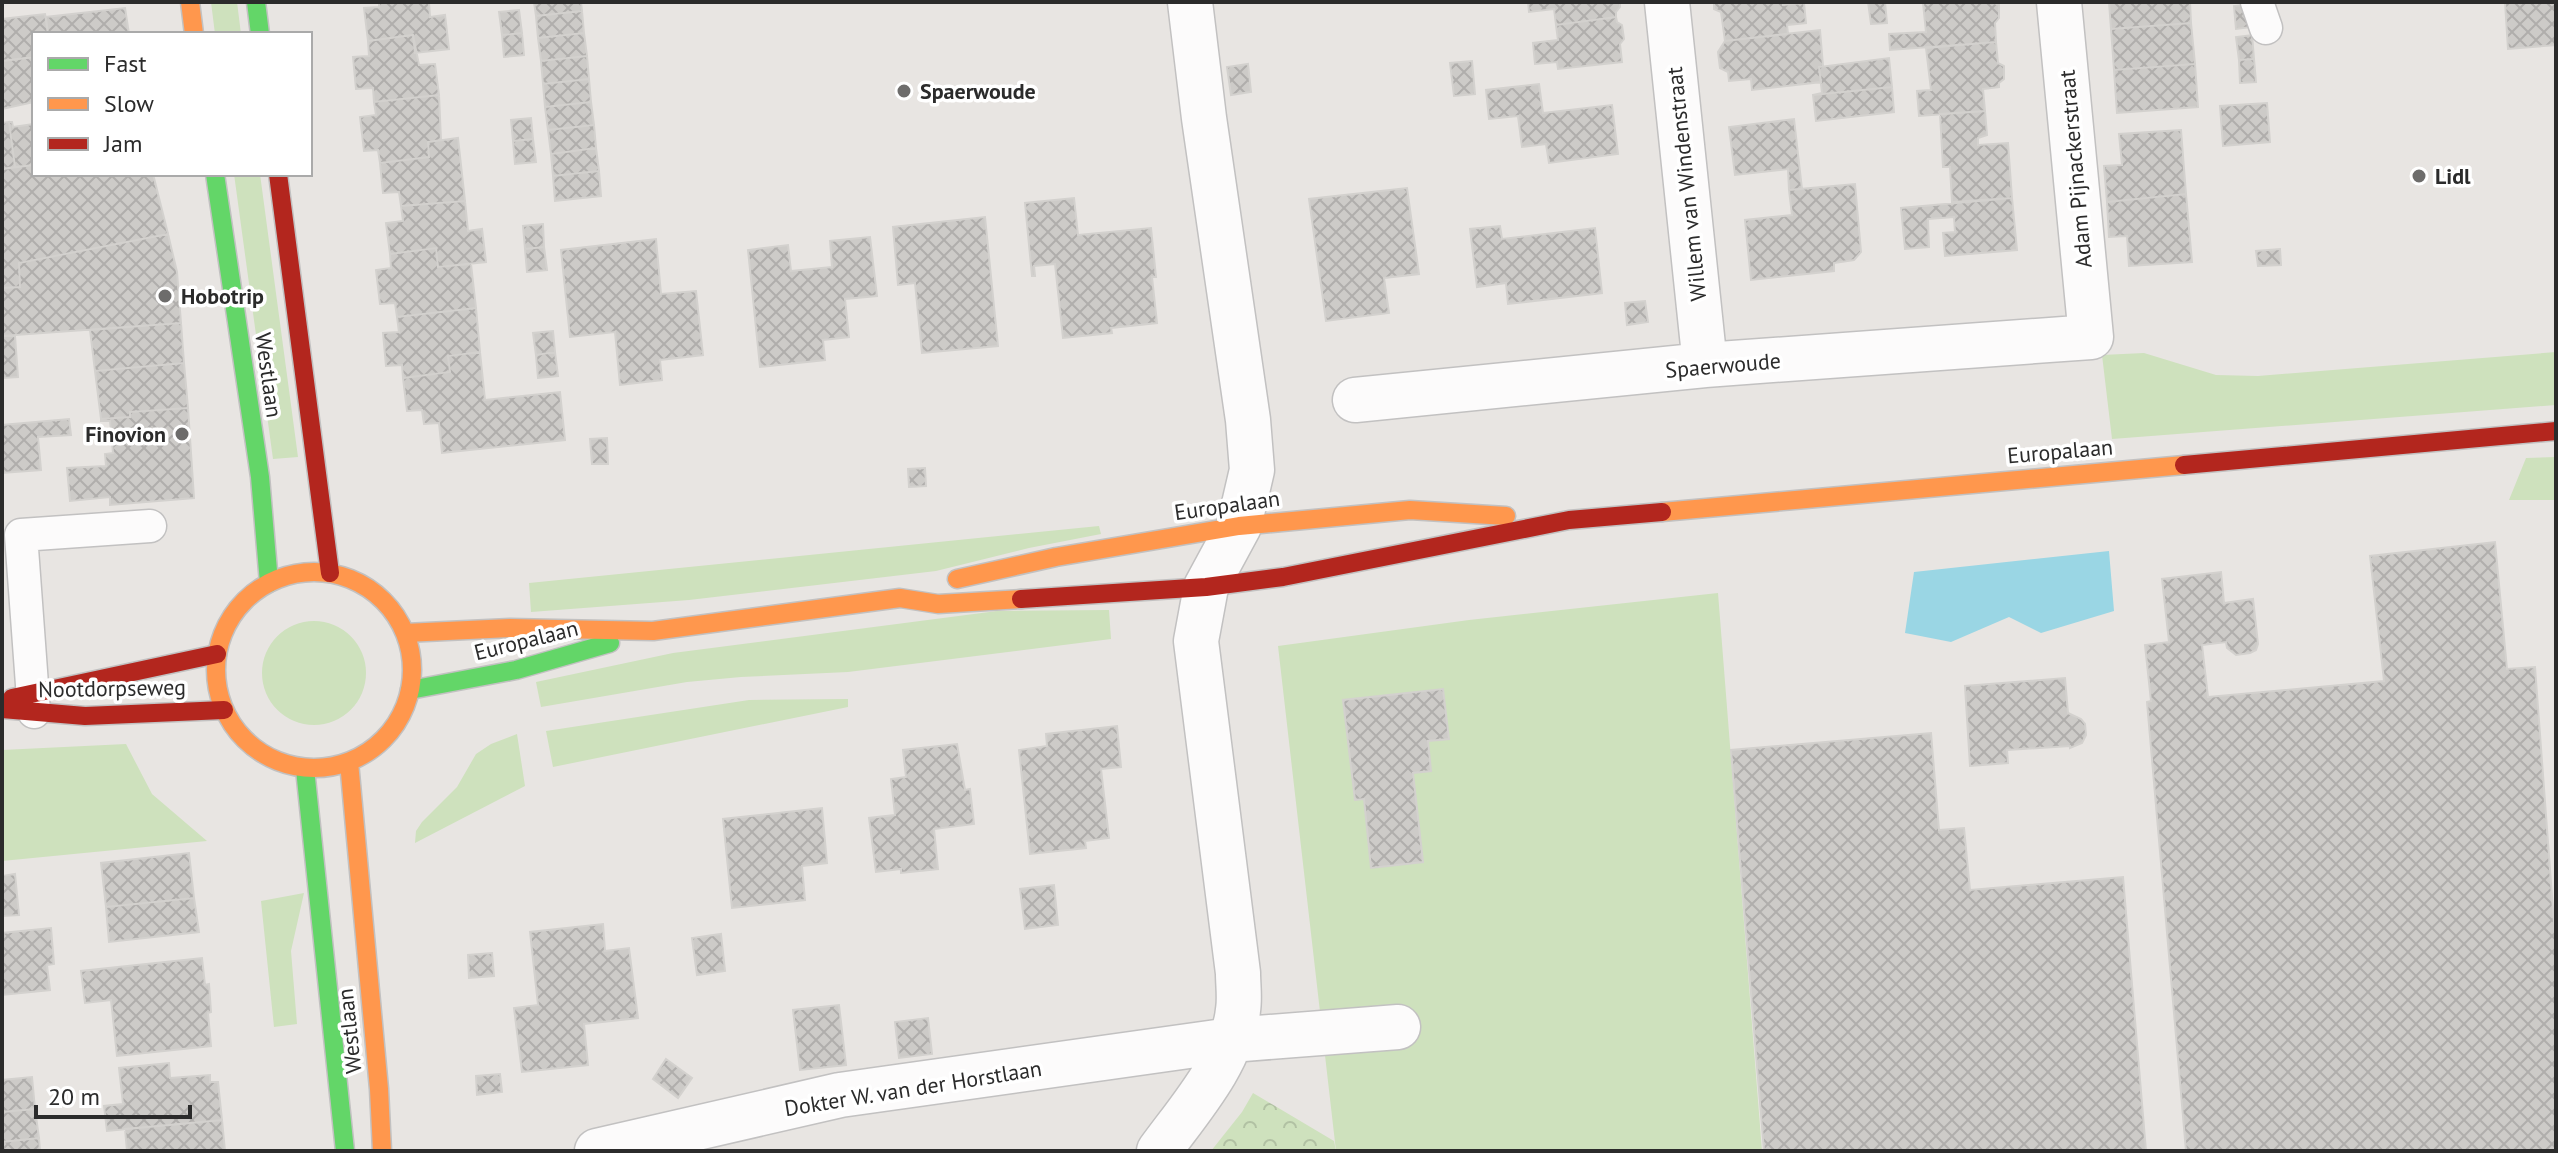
<svg xmlns="http://www.w3.org/2000/svg" width="2558" height="1153" font-family="'PT Sans',sans-serif">
	<defs>
		<pattern id="forest-crowns" width="20" height="18" patternUnits="userSpaceOnUse" patternTransform="scale(2)"><rect width="20" height="18" fill="#cee1bd"/><path d="M2 6a3 3 0 1 1 6 0M12 15a3 3 0 1 1 6 0" fill="none" stroke="#b1c1a3"/></pattern>
		<pattern id="building-cross-hatch" width="8" height="8" patternUnits="userSpaceOnUse" patternTransform="scale(2)"><rect width="8" height="8" fill="#cdcbc8"/><path d="M0 0l8 8M0 8l8-8" fill="none" stroke="#b0aeac"/></pattern>
	</defs>
	<rect width="100%" height="100%" fill="#e8e5e2"/>
	<path fill="#cee1bd" d="M211,2h26l4,32h-26z
		M234,174h26l38,283 -25,2z
		M2556,352v53l-444,34 -10,-84 42,-2 72,22 42,1z
		M2556,457v43h-47l17,-42z
		M1099,526l2,8 -72,14 -93,23 -247,29 -158,12 -2,-29z
		M1718,593l44,558h-426l-58,-505 191,-26z
		M1109,610l2,29 -263,33 -107,5 -54,5 -146,25 -5,-25 137,-29 324,-42z
		M262 673a52 52 0 1 1 104 0a52 52 0 1 1-104 0Z
		M848,699v8l-295,60 -7,-36 203,-31z
		M517,734l8,52 -110,57 1,-12 6,-9 35,-35 19,-33 15,-10z
		M126,744l26,50 55,47 -205,20v-111z
		M304,893l-13,58 6,73 -23,3 -13,-126z"/>
	<path fill="url(#forest-crowns)" d="M1253,1093l81,48 2,10h-125l31,-39z"/>
	<path fill="#9ad6e4" d="M2109,551l5,60 -73,22 -32,-16 -58,25 -46,-9 9,-61z"/>
	<path fill="url(#building-cross-hatch)" stroke="#d3d1ce" stroke-width="2" d="M379,2h50l1,15 15,-2 4,34 -34,4 -2,-18 -45,6 -4,-33 15,-1z
		M534,2h47l1,9 -46,5z
		M1528,2h92v5l-4,5v5l-60,8 -2,-16 -25,3z
		M1714,2h69v3l21,-2 2,20 -19,2 1,9 -63,7 -4,-29 -7,-3z
		M1868,2h17l2,21 -16,1z
		M1992,2l7,3v13l-4,5 1,19 -106,8 -1,-16 37,-2 -3,-29z
		M2109,2h81l1,21 -80,6z
		M2505,2h51v43l-48,4z
		M2250,4l2,23 -16,2 -2,-23z
		M125,8l4,26h-81l-2,-17z
		M519,10l3,23 -20,2 -3,-23z
		M582,11l2,22 -46,5 -2,-22z
		M45,14l3,20h-14v23l-32,4v-42z
		M1616,17l1,5 5,3 2,14 -4,5 2,18 -64,7 -1,-7 -22,2 -2,-21 25,-3 -2,-15z
		M2191,23l4,41 -81,6 -3,-41z
		M1820,30l3,36 -4,1 2,15 -69,8 -1,-11 -22,2 -1,-9 -8,-4 -2,-16 7,-11z
		M522,33l2,22 -20,2 -2,-22z
		M584,33l3,23 -46,5 -3,-23z
		M413,35l6,30 16,-1 4,31 -65,7 -1,-14 -17,1 -3,-32 16,-1 -1,-15z
		M2252,35l2,24 -15,1 -3,-23z
		M1996,42l2,21 6,3v13l-5,4v4l-16,2 2,22 -66,5 -2,-25 14,-1 -5,-42z
		M587,56l2,23 -46,5 -2,-23z
		M34,57v45l-32,7v-48z
		M1889,58l3,29 -79,8 9,-2 -3,-26z
		M2254,59l2,23 -16,1 -1,-23z
		M1472,61l3,33 -21,2 -4,-33z
		M1248,64l3,28 -20,3 -4,-28z
		M2195,64l3,43 -81,6 -3,-43z
		M589,79l2,23 -46,5 -2,-23z
		M1539,84l4,29 69,-8 6,49 -69,9 -3,-19 -24,3 -4,-31 -29,3 -3,-29z
		M1892,87l2,25 -78,9 -3,-26z
		M439,95l2,45 -13,2 1,15 -49,6 -2,-13 -14,1 -4,-34 16,-2 -2,-13z
		M591,102l3,23 -46,5 -3,-23z
		M2267,103l3,39 -47,4 -3,-40z
		M1985,111l2,24 -9,3v7l30,-2 4,55 -60,4 -2,-35h-7l-3,-53z
		M531,118l2,21 -20,2 -2,-21z
		M1794,119l8,70 -13,1 -1,-21 -53,6 -6,-48z
		M9,122h3l1,5 21,-3v41l-19,2z
		M9,122l6,45 -13,2v-46z
		M594,125l2,23 -45,6 -3,-24z
		M2181,130l5,64 -79,8 -3,-36 18,-1 -3,-31z
		M458,138l7,63 -64,5 -2,-14 -16,1 -3,-30 49,-6 -1,-15z
		M533,139l3,23 -21,2 -2,-23z
		M596,148l3,23 -46,5 -2,-22z
		M34,165v9h119l15,60 -149,29 1,24 -18,1v-119z
		M599,171l2,25 -46,5 -2,-25z
		M1855,184l6,68 -7,8 -20,3v8l-83,9 -6,-60 47,-5 -3,-25z
		M1407,188l12,86 -35,4 5,35 -63,8 -17,-122z
		M2186,194l6,68 -63,4 -2,-30 -18,1 -2,-35z
		M1074,198l4,37 73,-7 5,49h-4l5,46 -46,5 1,5 -49,5 -8,-74 -21,2 1,10h-3l-7,-73z
		M2012,198l5,52 -72,6 -2,-23 12,-1 -1,-15 -26,2 1,28 -24,2 -4,-41z
		M465,201l3,30 14,-2 4,33 -48,5 -2,-19 -46,6 -4,-31 17,-2 -2,-15z
		M985,217l13,129 -76,7 -7,-70 -17,2 -5,-58z
		M543,224l1,23 -19,2 -2,-23z
		M1500,226l2,13 93,-11 7,65 -94,11 -2,-21 -29,4 -7,-58z
		M168,234l9,38 4,51 -179,13v-48l18,-1 -1,-24z
		M870,237l7,59 -32,3 4,38 -26,3 2,20 -65,7 -12,-117 40,-5 3,26 41,-4 -2,-26z
		M656,239l5,55 35,-3 7,64 -43,5 2,20 -42,5 -5,-53 -45,5 -9,-87z
		M544,247l3,23 -20,2 -2,-23z
		M436,248l2,19 33,-3 5,44 -79,9 -2,-14 -15,1 -4,-34 15,-2 -1,-14z
		M2280,249l1,16 -23,1 -2,-15z
		M1645,301l3,21 -21,3 -2,-22z
		M476,308l4,44 -32,4 2,16 -47,6 -1,-13 -16,1 -3,-33 16,-1 -2,-15z
		M181,323l3,40 -89,8 -5,-41z
		M553,331l2,21 -19,3 -3,-22z
		M2,336h13l3,41 -16,1z
		M480,352l5,48 75,-8 5,48 -123,13 -3,-30 -15,1 -2,-14 -15,1 -4,-33 47,-6 -2,-16z
		M555,352l3,24 -20,2 -2,-23z
		M184,363l4,45 -58,4v5l-29,2 -6,-48z
		M188,408l6,90 -84,7v-8l-40,4 -3,-33 39,-2 -1,-12 8,-1 -3,-32h-9v-2l29,-2v-5z
		M69,419l2,16 -33,2 3,33 -39,3v-48z
		M607,438l1,26h-16l-2,-25z
		M925,468l1,18 -17,1 -1,-18z
		M2495,542l12,127 28,-2 21,283v201h-370l-39,-449 4,-1 -6,-56 24,-3 -7,-63 59,-7 3,31 29,-4 5,45 -2,6 -6,3 -14,2 -9,-7 -1,-6 -24,3 6,52 176,-16 -14,-125z
		M2065,678l3,35 13,6 4,5 1,11 -4,8 -12,5v-2l-63,4 1,13 -38,3 -5,-80z
		M1443,689l6,50 -21,2 3,30 -18,2 10,89 -52,6 -7,-69 -9,1 -12,-100z
		M1117,726l4,41 -20,2 8,69 -24,3 1,7 -56,6 -11,-104 28,-4 -1,-12z
		M1931,733l8,97 25,-2 6,62 153,-13 23,274h-382l-33,-401z
		M957,744l8,46 5,-1 4,35 -40,5 4,40 -37,4v-4l-25,3 -7,-54 26,-3 -4,-36 15,-2 -3,-27z
		M822,808l5,55 -25,3 3,34 -73,8 -9,-89z
		M189,853l5,45 -88,9 -5,-44z
		M15,874l4,41 -17,1v-40z
		M1054,885l4,40 -33,4 -5,-40z
		M194,898l5,34 -90,10 -3,-35z
		M603,924l2,27 24,-3 9,70 -54,6 4,41 -66,7 -8,-64 24,-3 -8,-73z
		M51,928l3,36 -7,1 3,25 -48,5v-62z
		M721,934l4,37 -28,4 -5,-37z
		M492,953l2,23 -25,2 -1,-23z
		M202,958l3,27 4,-1 2,28 -3,1 3,33 -94,10 -6,-56 -26,3 -4,-32z
		M839,1005l7,60 -46,5 -7,-60z
		M928,1018l4,36 -33,4 -4,-36z
		M666,1059l26,19 -14,20 -25,-19z
		M169,1063l1,15 40,-3v7h8l4,38 -115,11 -3,-25 19,-2 -4,-36z
		M500,1074l2,18 -25,3 -1,-19z
		M32,1077l3,32 -33,3v-32z
		M35,1109l4,29 -37,4v-30z
		M222,1120l3,31h-98l-2,-22z
		M39,1138l1,13h-38v-9z"/>
	<g fill="none" stroke-linecap="round" stroke-linejoin="round">
		<g stroke="#c2c1c1" stroke-width="35">
			<path id="lane" d="M2257,2l9,26
				M34,712l-13,-177 129,-9"/>
		</g>
		<g stroke="#c2c1c1" stroke-width="47">
			<path id="street" d="M1667,2l38,363
				M1355,400l350,-35 386,-28 -32,-335
				M597,1151l243,-56 391,-55 167,-13
				M1159,1151c29,-40 74,-90 79,-141 2,-12 0,-25 0,-37l-42,-332 10,-54 33,-61 13,-56 -4,-50 -44,-302 -14,-116"/>
		</g>
		<g stroke="#c2c1c1" stroke-width="21">
			<path id="fast" d="M256,2l4,32
				M215,174l45,303 9,106
				M410,690l106,-20 94,-27
				M305,769l40,382"/>
		</g>
		<g stroke="#c2c1c1" stroke-width="21">
			<path id="slow" d="M190,2l4,32
				M1662,512l522,-47
				M216 670a98 98 0 1 1 196 0a98 98 0 1 1-196 0Z
				M957,579l99,-22 183,-31 171,-16 96,6
				M405,633l105,-5 143,3 247,-33 38,6 83,-5
				M349,762l30,327 3,62"/>
		</g>
		<g stroke="#c2c1c1" stroke-width="21">
			<path id="jam" d="M278,174l52,399
				M2184,465l372,-34
				M1021,599l185,-12 77,-10 286,-57 93,-8
				M12,698l205,-44
				M2,709l83,7 139,-6"/>
		</g>
		<use href="#lane" stroke="#fcfbfb" stroke-width="32"/>
		<use href="#street" stroke="#fcfbfb" stroke-width="44"/>
		<use href="#fast" stroke="#63d668" stroke-width="18"/>
		<use href="#slow" stroke="#ff974d" stroke-width="18"/>
		<use href="#jam" stroke="#b3261e" stroke-width="18"/>
	</g>
	<g fill="#6d6c6b" stroke="#fff" stroke-width="3">
		<circle cx="904" cy="91" r="8"/>
		<circle cx="2419" cy="176" r="8"/>
		<circle cx="165" cy="296" r="8"/>
		<circle cx="182" cy="434" r="8"/>
	</g>
	<g text-anchor="middle" stroke-width="7" stroke-linejoin="round" paint-order="stroke">
		<g font-size="22" font-weight="bold" fill="#2b2b2b" stroke="#fff" text-anchor="start">
			<text x="920" y="99">Spaerwoude</text>
			<text x="2435" y="184">Lidl</text>
			<text x="181" y="304">Hobotrip</text>
			<text x="166" y="442" text-anchor="end">Finovion</text>
		</g>
		<g font-size="22" fill="#2b2b2b" stroke="#fff">
			<text transform="translate(2075 169) rotate(-95)" y="8">Adam Pijnackerstraat</text>
			<text transform="translate(1686 184) rotate(-96)" y="8">Willem van Windenstraat</text>
			<text transform="translate(1723 365) rotate(-5)" y="8">Spaerwoude</text>
			<text transform="translate(269 375) rotate(82)" y="8">Westlaan</text>
			<text transform="translate(2060 451) rotate(-5)" y="8">Europalaan</text>
			<text transform="translate(1227 505) rotate(-8)" y="8">Europalaan</text>
			<text transform="translate(526 640) rotate(-14)" y="8">Europalaan</text>
			<text transform="translate(112 688) rotate(-1)" y="8">Nootdorpseweg</text>
			<text transform="translate(349 1031) rotate(-96)" y="8">Westlaan</text>
			<text transform="translate(913 1088) rotate(-9)" y="8">Dokter W. van der Horstlaan</text>
		</g>
	</g>
	<rect width="2558" height="1153" fill="none" stroke="#2b2b2b" stroke-width="8"/>
	<rect x="32" y="32" width="280" height="144" fill="#ffffff" stroke="#aaaaaa" stroke-width="2"/>
	<rect x="48" y="58" width="40" height="12" fill="#63d668" stroke="#aaaaaa" stroke-width="2"/>
	<text x="104" y="72" font-size="24" fill="#2b2b2b">Fast</text>
	<rect x="48" y="98" width="40" height="12" fill="#ff974d" stroke="#aaaaaa" stroke-width="2"/>
	<text x="104" y="112" font-size="24" fill="#2b2b2b">Slow</text>
	<rect x="48" y="138" width="40" height="12" fill="#b3261e" stroke="#aaaaaa" stroke-width="2"/>
	<text x="104" y="152" font-size="24" fill="#2b2b2b">Jam</text>
	<path d="M36 1105v12h154v-12" fill="none" stroke="#2b2b2b" stroke-width="4"/>
	<text x="48" y="1105" font-size="24" fill="#2b2b2b" stroke="#ffffff" stroke-width="6" paint-order="stroke">20 m</text>
</svg>
